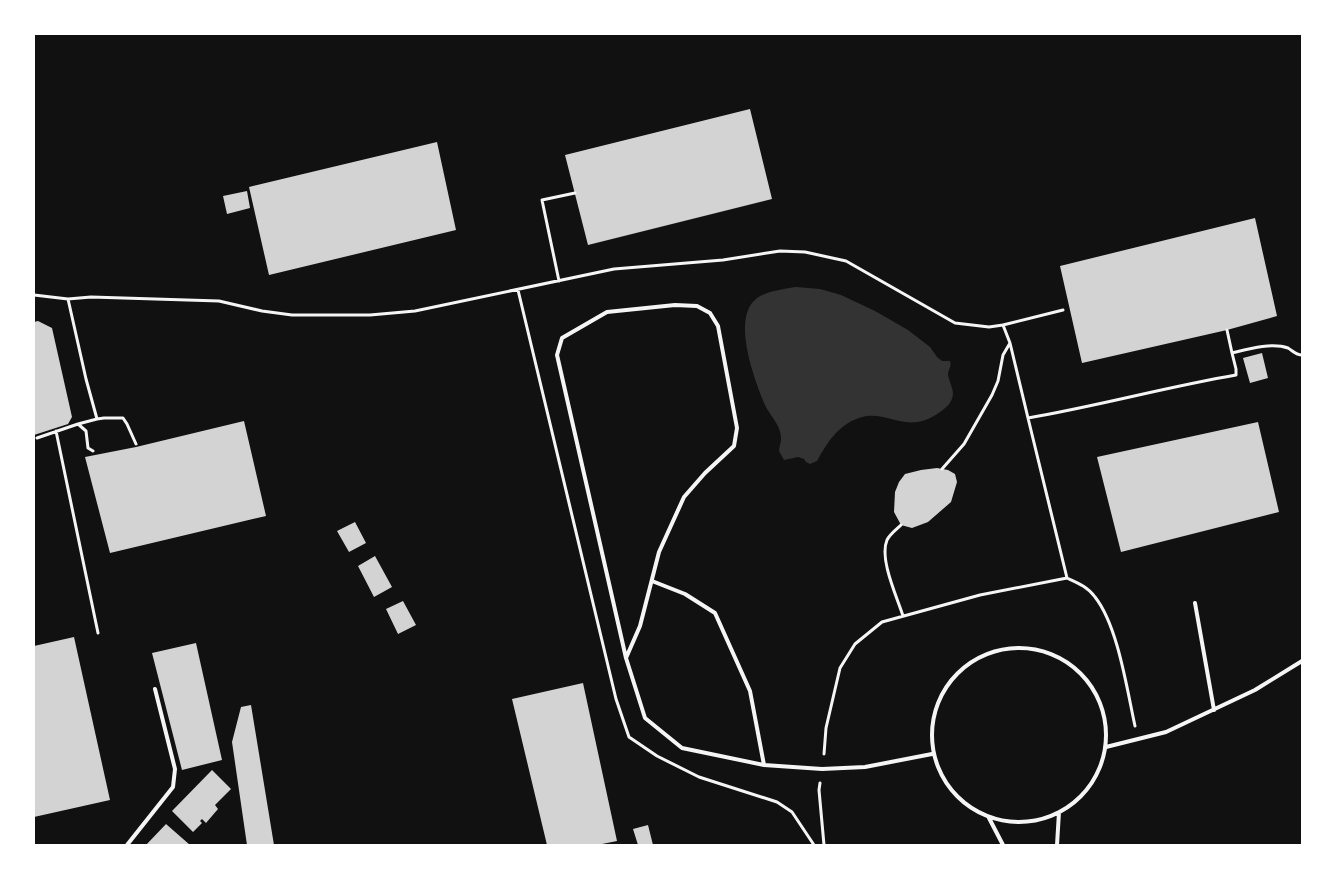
<svg xmlns="http://www.w3.org/2000/svg" width="1336" height="879" font-family="'Nunito Sans',sans-serif">
	<rect width="100%" height="100%" fill="#111"/>
	<path fill="#333" d="M796,287l24,2 21,6 34,16 33,19 22,17 7,10 5,4h8c2,6 -2,8 -2,14 1,6 5,13 5,19 -1,9 -6,13 -13,18 -34,25 -53,-4 -81,6 -21,7 -32,25 -42,43l-7,3 -4,-2 -2,-3 -6,-2 -14,3 -5,-9c0,-4 2,-8 2,-11 1,-14 -11,-24 -16,-35 -10,-24 -34,-86 -9,-106 10,-8 28,-10 40,-12z"/>
	<path fill="#d3d3d3" d="M750,109l22,90 -184,46 -23,-90z
		M437,142l19,88 -187,45 -20,-88z
		M247,191l3,17 -23,6 -4,-18z
		M1255,218l22,98 -50,14 -145,33 -22,-97z
		M38,321l14,7 20,89 -4,7 -34,11v-113z
		M1262,353l6,25 -18,5 -7,-25z
		M244,421l22,95 -156,37 -25,-96 51,-10z
		M1258,422l21,90 -158,40 -24,-95z
		M937,468l11,2 7,4 2,8 -6,20 -23,20 -16,6 -11,-3 -7,-13 1,-20 4,-10 6,-8 16,-4z
		M355,522l11,21 -17,9 -12,-21z
		M375,556l17,31 -18,10 -16,-31z
		M403,601l13,24 -18,9 -12,-25z
		M74,637l36,163 -76,17v-171z
		M196,643l26,117 -40,10 -30,-117z
		M583,683l34,158 -20,4h-50l-35,-146z
		M251,705l23,140h-27l-15,-103 9,-35z
		M212,770l19,19 -16,16 3,4 -12,14 -4,-4 -2,2 2,2 -9,9 -21,-21z
		M166,824l24,21h-44z
		M648,825l5,20h-15l-5,-16z"/>
	<g fill="none" stroke-linecap="round" stroke-linejoin="round">
		<path stroke="#f5f5f5" stroke-width="3" d="M559,281l-17,-81 33,-7
			M518,290l98,409 13,38 28,19 42,21 78,25 15,10 22,33
			M34,295l34,4 23,-2 128,4 43,10 30,4h78l45,-4 199,-42 109,-9 57,-9 25,1 41,9 109,62 34,4 14,-2
			M68,299l18,80 11,40 7,-1h19l4,6 9,20
			M1227,330l5,23c16,-4 40,-11 56,-5 5,3 8,7 14,7
			M1010,343l-7,-18 60,-15
			M1028,418l39,160c11,5 21,9 28,19 23,29 32,93 40,129
			M56,431l42,202
			M37,438l41,-14
			M93,451l-5,-3 -2,-17 -8,-7 19,-5
			M942,469l22,-25 28,-49 6,-14 5,-26 7,-12 18,75c70,-12 138,-31 208,-43v-6l-4,-16
			M901,525c-4,4 -11,9 -14,15 -8,19 10,57 16,76
			M824,754l2,-26 14,-60 15,-24 27,-22 98,-27 87,-17
			M820,783l-1,7 5,55"/>
		<path stroke="#f5f5f5" stroke-width="4" d="M652,581l33,13 30,19 35,78 14,74
			M1195,603l19,107
			M932 735a87 87 0 1 1 174 0a87 87 0 1 1-174 0Z
			M626,658l14,-32 19,-74 25,-55 21,-24 29,-27 3,-18 -19,-102 -8,-13 -13,-7 -22,-1 -68,7 -45,26 -5,17 69,303 19,60 37,30 82,17 58,4 43,-2 67,-13
			M1106,747l60,-15 89,-42 47,-29
			M989,818l14,27
			M127,845l46,-58 2,-18 -20,-80
			M1057,845l2,-33"/>
	</g>
	<rect width="1336" height="879" fill="none" stroke="#ffffff" stroke-width="70"/>
</svg>
